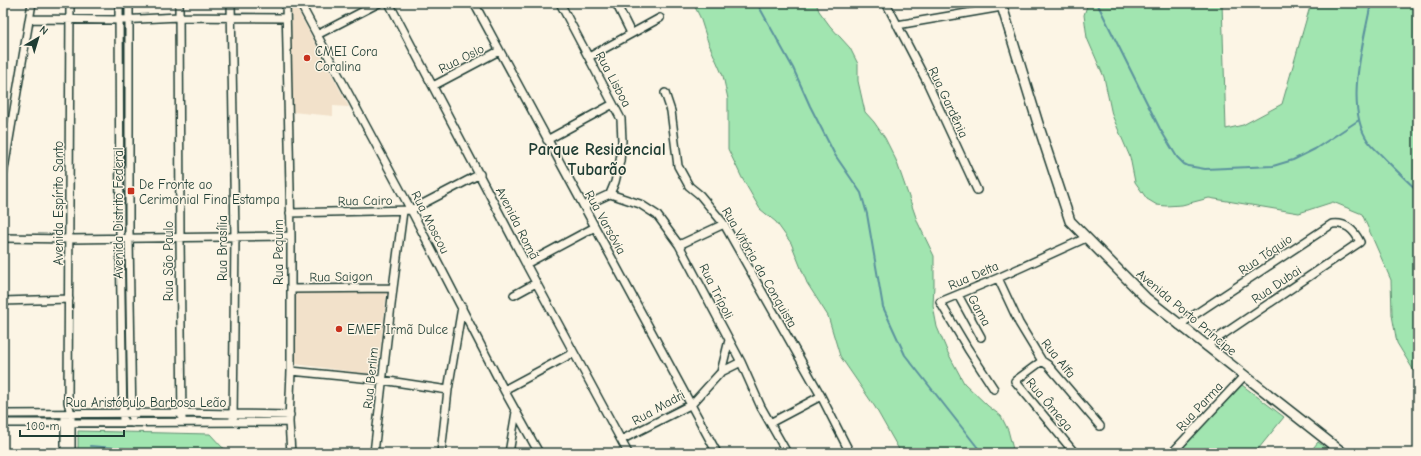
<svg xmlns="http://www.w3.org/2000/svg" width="1421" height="456" font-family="'Comic Neue',sans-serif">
	<rect width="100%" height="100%" fill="#fcf5e5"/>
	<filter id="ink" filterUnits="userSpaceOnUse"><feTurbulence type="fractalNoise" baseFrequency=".025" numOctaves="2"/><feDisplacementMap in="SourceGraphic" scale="8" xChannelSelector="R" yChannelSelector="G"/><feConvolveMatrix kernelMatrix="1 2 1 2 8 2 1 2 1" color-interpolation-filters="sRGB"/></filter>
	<g filter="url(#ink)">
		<path fill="#f2e1ca" d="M297,9l52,98 -16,-1v10l-41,-4 -1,-102z
			M387,291l-10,84 -82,-11v-71z"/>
		<path fill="#a1e5b0" stroke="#609172" d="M693,3h123l3,8 11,15 20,22 8,16v17l7,31 9,10 11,16 11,22 22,63 16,33v29l-1,21 4,21 11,26 16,30 24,23 13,10 7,14 6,23h-113l-26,-46 -35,-51 -12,-40 -21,-33 -16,-40 -15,-21 -16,-13 -18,-31 -14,-29v-50l-5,-23 -15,-34 -8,-25z
			M1088,3h134l4,126 17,-4 39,-21 29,-101h107v372l-4,-4 -17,-28 -5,-28 -1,-35 -29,-66 -29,-12 -34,11 -90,-15 -27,7 -16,1 -9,-1 -10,-6 -12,-17 -5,-25 -18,-42 -8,-38 -17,-39 -3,-23z
			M1242,385l42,32 -29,36h-79z
			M78,431l132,3 12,13 10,6h-154z
			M1318,442l14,11h-23z"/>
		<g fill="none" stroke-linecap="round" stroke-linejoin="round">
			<path stroke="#5b939d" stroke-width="2" d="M757,3l36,65 17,38 25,49 26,38 6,21 16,93 22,48 73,93 1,5
				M1097,3l63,126 17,28 7,7 4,2 17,3 68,-3 20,-6 22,-11 44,-29
				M1371,3c-7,38 -27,103 -3,138 5,7 12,12 17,18 11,11 22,22 33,32
				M90,446l84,7"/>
			<g stroke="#1f3d34" stroke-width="10">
				<path id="minor" d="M70,3l-2,399 3,12v39
					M119,3l1,235 3,184
					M129,3v235l3,185
					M179,3l1,234 2,185
					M231,3l4,234 -2,185
					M286,3l5,233v135l-2,51 2,31
					M300,3l111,207 93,180 35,63
					M389,3l137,261 102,189
					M474,3l243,450
					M560,3l61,116 1,22 -2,20 -5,21 -5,12
					M616,3l15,30
					M886,3l41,79 50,108
					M30,19l89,1 60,-3 107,1
					M897,25l105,-18
					M317,35l62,-32
					M589,57l71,-39
					M433,86l66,-35
					M665,93l6,18 7,55 11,20 11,9 24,29 97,172 29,57
					M547,140l66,-36
					M3,175l29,-172
					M584,206l26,-12 30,10 17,11 22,30 62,117 20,45 26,46
					M290,213l121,-3 69,-36
					M3,238l67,1 221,-3
					M679,245l45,-21
					M526,264l69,-37
					M998,278l21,45 23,38 6,4 52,61
					M291,289l102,-1
					M514,295l22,-12
					M958,295l23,42
					M3,301l66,-2
					M1179,325l153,-101c14,-2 22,6 28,18l-154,104
					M1042,361l-27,20 58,70
					M291,371l91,9 66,10
					M721,372l8,-32
					M994,389l-26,-40 -28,-47 58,-24 88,-40
					M504,390l69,-37
					M3,414l178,-1 109,2
					M3,423l286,-1
					M770,423l51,-27
					M621,440l71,-36 29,-32 20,-10
					M65,453v-35
					M374,453l19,-165 10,-77
					M441,453l7,-63 14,-83
					M509,453l7,-41
					M1172,453l72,-77"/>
			</g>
			<g stroke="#1f3d34" stroke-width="12">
				<path id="tertiary" d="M1001,3l39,127 30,91 76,77 197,155"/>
			</g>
			<use href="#minor" stroke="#fcf5e5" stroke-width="7"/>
			<use href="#tertiary" stroke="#fcf5e5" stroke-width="9"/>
		</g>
	</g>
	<g fill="#c8321e" stroke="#fcf5e5" stroke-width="1.5">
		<circle cx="307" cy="58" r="4"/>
		<rect x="127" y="187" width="8" height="8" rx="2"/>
		<circle cx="339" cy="329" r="4"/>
	</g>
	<g text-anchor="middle" stroke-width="3" stroke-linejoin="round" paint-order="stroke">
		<g font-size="13" fill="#1f3d34" stroke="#fcf5e5" text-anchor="start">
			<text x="315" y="56">CMEI Cora<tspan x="315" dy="15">Coralina</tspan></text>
			<text x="139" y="189">De Fronte ao<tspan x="139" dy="15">Cerimonial Fina Estampa</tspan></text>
			<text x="347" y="334">EMEF Irmã Dulce</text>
		</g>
		<g font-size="13" fill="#1f3d34" stroke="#fcf5e5">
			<text transform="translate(461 58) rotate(-27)" y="5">Rua Oslo</text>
			<text transform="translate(614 79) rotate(62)" y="5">Rua Lisboa</text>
			<text transform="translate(949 102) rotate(65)" y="5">Rua Gardênia</text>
			<text transform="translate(365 200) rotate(-1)" y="5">Rua Cairo</text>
			<text transform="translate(58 203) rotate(-90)" y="5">Avenida Espírito Santo</text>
			<text transform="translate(118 213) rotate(-90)" y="5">Avenida Distrito Federal</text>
			<text transform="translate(431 222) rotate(63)" y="5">Rua Moscou</text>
			<text transform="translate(606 222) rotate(61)" y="5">Rua Varsóvia</text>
			<text transform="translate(518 223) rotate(63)" y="5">Avenida Romã</text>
			<text transform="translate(222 248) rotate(-90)" y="5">Rua Brasília</text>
			<text transform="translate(278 252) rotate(-90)" y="5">Rua Pequim</text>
			<text transform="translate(1265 254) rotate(-34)" y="5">Rua Tóquio</text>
			<text transform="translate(168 261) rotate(-90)" y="5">Rua São Paulo</text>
			<text transform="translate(760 267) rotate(60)" y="5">Rua Vitória da Conquista</text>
			<text transform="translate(973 275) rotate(-23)" y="5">Rua Delta</text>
			<text transform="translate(341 276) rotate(-1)" y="5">Rua Saigon</text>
			<text transform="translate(1276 284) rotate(-34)" y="5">Rua Dubai</text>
			<text transform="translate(717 291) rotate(63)" y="5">Rua Trípoli</text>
			<text transform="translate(980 310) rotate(61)" y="5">Gama</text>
			<text transform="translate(1187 312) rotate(40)" y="5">Avenida Porto Príncipe</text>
			<text transform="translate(1059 358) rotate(51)" y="5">Rua Alfa</text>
			<text transform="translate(370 378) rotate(-84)" y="5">Rua Berlim</text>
			<text x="146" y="407">Rua Aristóbulo Barbosa Leão</text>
			<text transform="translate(1050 404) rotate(50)" y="5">Rua Ômega</text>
			<text transform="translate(1199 406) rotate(-47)" y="5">Rua Parma</text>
			<text transform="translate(658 407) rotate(-29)" y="5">Rua Madri</text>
		</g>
		<g font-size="17" font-weight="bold" fill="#1f3d34" stroke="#fcf5e5">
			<text x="597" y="155">Parque Residencial<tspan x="597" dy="20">Tubarão</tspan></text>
		</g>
	</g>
	<rect width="1421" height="456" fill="none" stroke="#fcf5e5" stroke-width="16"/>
	<rect x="8" y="8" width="1405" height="440" fill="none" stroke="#1f3d34" stroke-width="1.5" filter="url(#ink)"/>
	<g transform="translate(38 38) rotate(38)" stroke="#fcf5e5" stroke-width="3" paint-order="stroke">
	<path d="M0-3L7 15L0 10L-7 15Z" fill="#1f3d34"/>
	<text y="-6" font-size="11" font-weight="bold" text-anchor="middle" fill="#1f3d34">N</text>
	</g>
	<path d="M20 430v6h104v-6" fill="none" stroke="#1f3d34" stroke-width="2"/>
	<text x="26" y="430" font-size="12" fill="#1f3d34" stroke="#fcf5e5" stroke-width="3" paint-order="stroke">100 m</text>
</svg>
